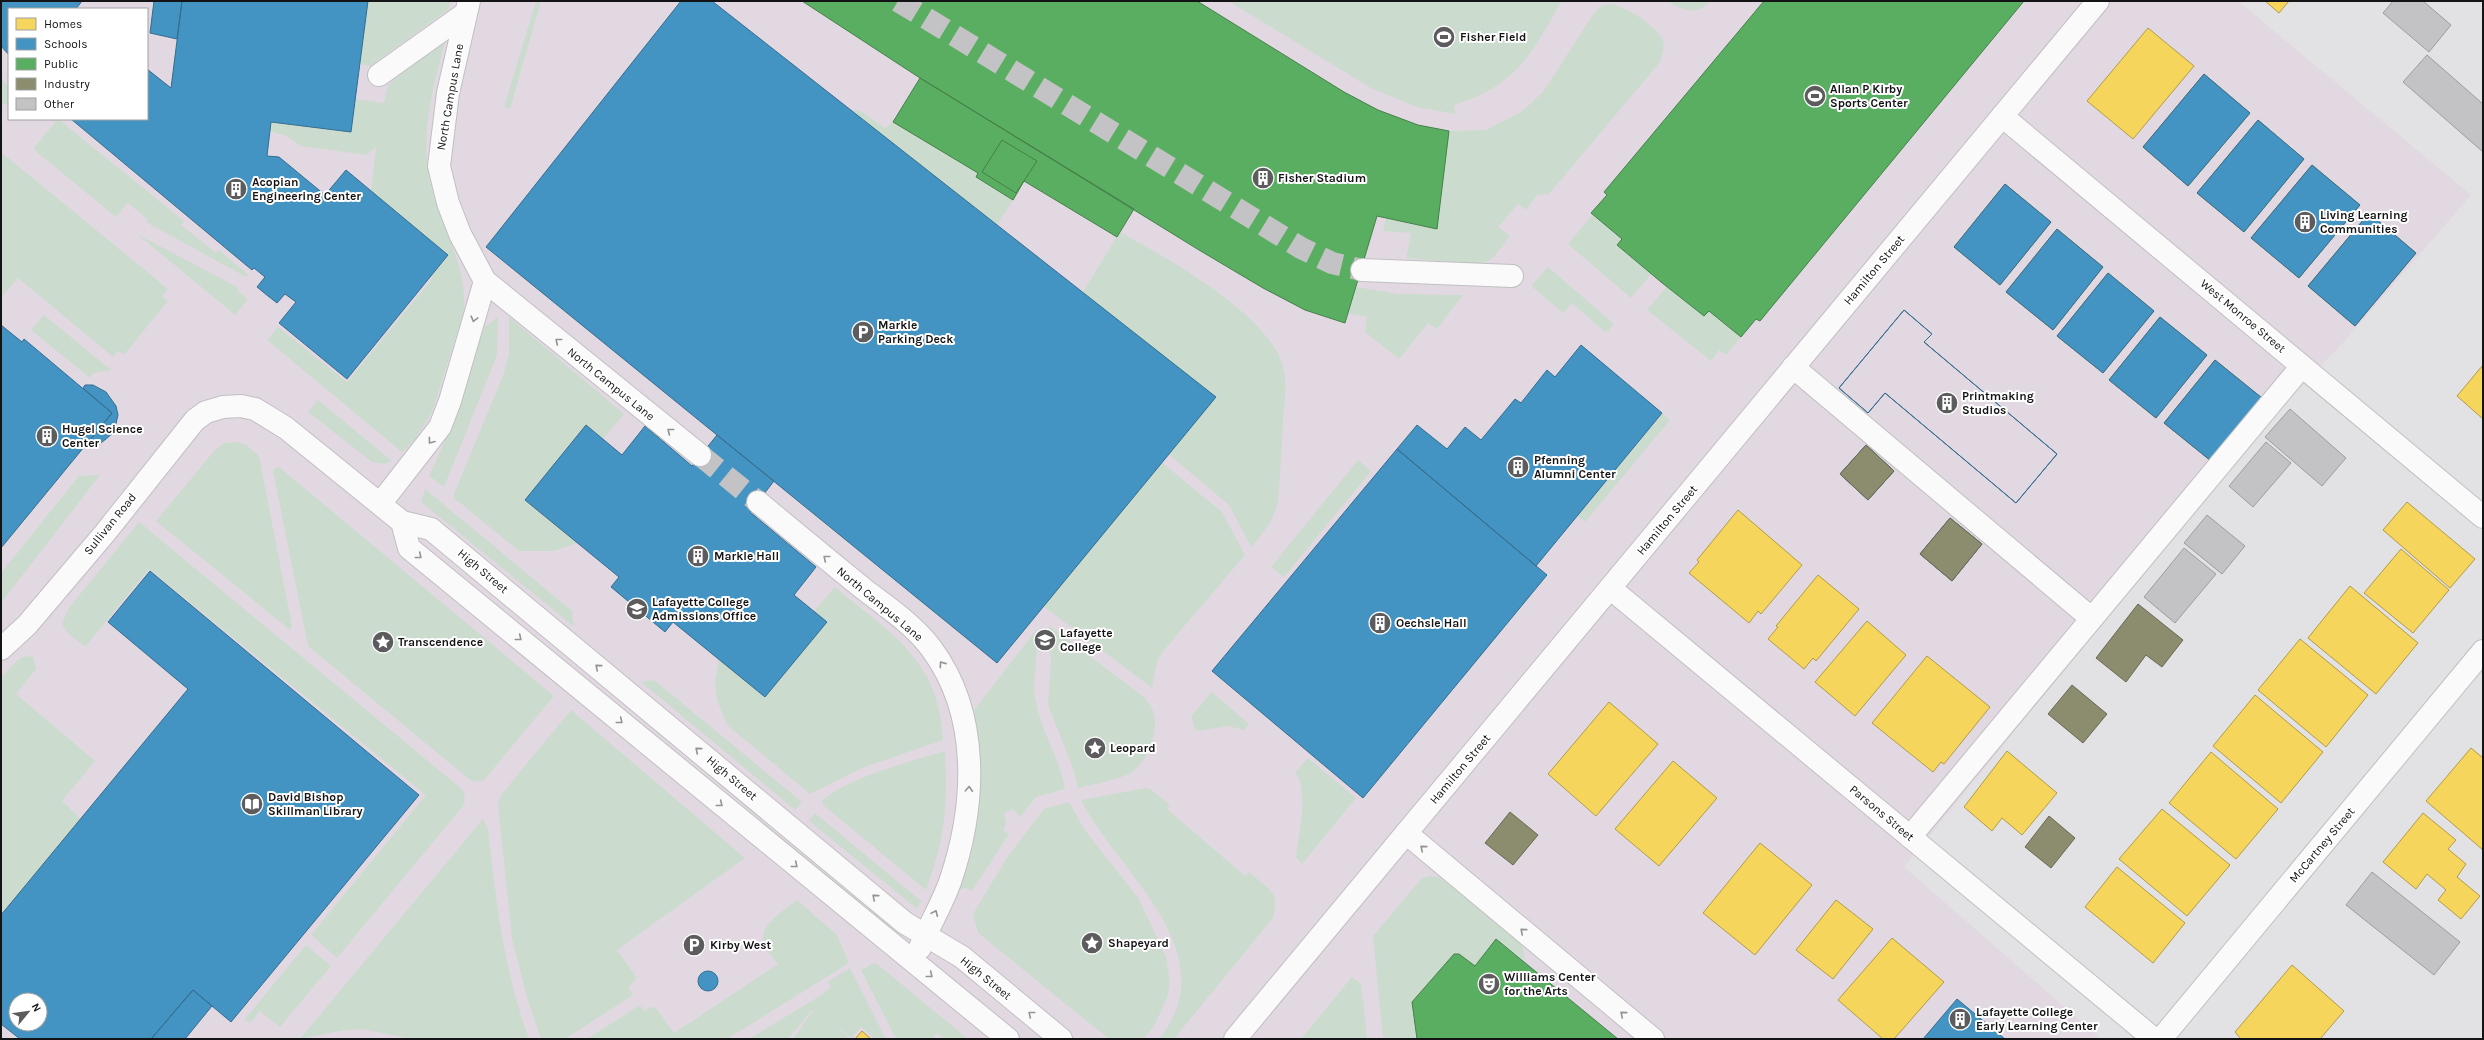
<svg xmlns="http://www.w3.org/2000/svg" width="2484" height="1040" font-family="Karla,sans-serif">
	<rect width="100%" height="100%" fill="#e2e1e3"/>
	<path fill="#e2d8e2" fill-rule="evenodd" d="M1,1h2237l233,194 -129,149 -67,68 -371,455 197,172h-2100zM9,9h138v110h-138zM16,1000h24v24h-24z"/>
	<path fill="#cbdcce" d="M368,1h82l-1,8 -79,57 -10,-2z
		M536,1h5l-31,108 -6,-2z
		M1228,1h334c-33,55 -43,83 -108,104l2,9 -40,-7 -45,-19z
		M1667,1h43c-12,16 -29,9 -43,0z
		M1611,4c14,2 48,23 52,37 2,7 -1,15 -3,21l-111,132 -12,1 -11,15 -8,-6 -20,23 12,9 -17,22 -12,6 -75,-6 5,-25 -28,-2 3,-13 51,10 12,-97 37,-1 35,-18 22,-20 49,-76 9,-10z
		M446,37c-12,48 -28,100 -15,149 11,42 39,86 32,128l-31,98 -17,27 -13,13 -135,-112 11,-13 69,55 85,-103 -1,-3 17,-21 -77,-64 5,-44 -10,8 -65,-9 -15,-10 -17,-5 2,-9 80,10 5,-33 28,4 4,-18z
		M1,76l8,13v16l-8,-2z
		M847,109l14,2 24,17 8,-6 85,51 -2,5 37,22 -17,27z
		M58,119l126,102 -3,4 35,28 3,-3 29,24 -2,3 -100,-55 2,-2 -20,-17 -12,14 -83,-68z
		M1,152l167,137 -6,7 6,5 -44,54 -6,-4 -5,6 -95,-79 -17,20z
		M1592,215l30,24 -5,6 35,28 -21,25 -63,-54z
		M1120,232c46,26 150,82 163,135 5,18 1,37 0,55 -1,26 -3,52 -5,79 -4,19 -14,31 -27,46l-22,-42 -62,-52 -86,-158z
		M137,234l102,54 -2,2 11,9 -13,16z
		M1548,267l66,57 -8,9 -34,-30 -9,10 -32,-27z
		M1667,286l37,30 5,-5 32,26 -15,18 -7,-5 -8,11 -64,-51z
		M1356,287l43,7 64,1 -26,34 -9,-6 -29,36 -34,-27 2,-15 -20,-4z
		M44,315l67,55 -18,3 -3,5 -59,-48z
		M498,317l-1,38 -53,132 -15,-11 25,-55 27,-84 4,-10z
		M509,317l115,97 -21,25 -17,-14 -61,75 52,43 -23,8h-35l-65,-53v-4l50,-121 5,-20z
		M318,400l74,61 -7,3 -13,-2 -64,-50z
		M1662,413l8,7 -85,102 -8,-6z
		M238,442l8,3 13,11 33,170 -2,4 -134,-109 58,-70 10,-8z
		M1358,460l13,11 -87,106 -13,-10z
		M1160,461l62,51 23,43 -81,95 -7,12 -5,26 -109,-82z
		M279,467l275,229 -70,84 -9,2 -6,-3 -161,-133 -35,-175 1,-3z
		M100,475l-7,9 -92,119v-30l78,-97z
		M425,489l147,122 1,15 -152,-124z
		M139,522l324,268 2,10 -2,6 -126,152 -26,-23 115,-140 -277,-226 -64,78 -18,-15 -5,-8 6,-15z
		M835,587c55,46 105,73 108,153l-81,28 -52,26 -83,-69 -10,-25 -2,-18 4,-23 46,38 62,-75 -13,-11z
		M1049,625l96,73c3,5 8,10 9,16 5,18 -7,51 -25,60 -16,7 -35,10 -51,14l-5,-20 -25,-63 3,-45z
		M1037,629c2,24 -6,50 -1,74 6,30 24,56 29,86l-29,8 -16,20 -7,-8 -9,4 2,11 -3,6 6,4 -37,57 -6,-3 -6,1c21,-58 25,-119 14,-179z
		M26,656l7,1 3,12 -20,25 79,67 -33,40 19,18 -80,96v-238l17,-17z
		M654,680l148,122 -7,8 -154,-128z
		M1212,692l37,32 -5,6 -15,-4 -31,5 -3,-2 -4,-13z
		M571,710l174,148 -128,92 20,28 -9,9 5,8 -68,44h-24l-13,-38 -16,-62 -14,-135 3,-9z
		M945,751c3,54 0,88 -19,139l-103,-85 -1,-4c24,-23 90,-40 123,-50z
		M1308,758l48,40 -54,66 -6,-7c2,-21 14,-67 -1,-84z
		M1146,788l4,1 20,16 -3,4 78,67 4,-4c18,16 33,20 23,47l-98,120h-15c70,-87 -43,-168 -78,-239z
		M1069,802l15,27 55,70 27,58 4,26 -3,15 -12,26 -11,15h-35l-131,-106 -5,-19 35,-58 36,-47z
		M815,813l106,88 -4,8 -108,-88z
		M483,819l5,10c8,72 16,142 41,210h-117l-50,-10 -22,2 -40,8z
		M1430,876l8,1 9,6 75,61 3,16 -29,-20 -21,26 -15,-12h-6l-37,85h-34l-10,-103 49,-58z
		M797,900l40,35 12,28 -122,76h-140l53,-34 4,6 6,-4 6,1 18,25 104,-69c-30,-31 -9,-43 19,-64z
		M306,945l25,21 -51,61 -20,-16 -10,12 -5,-4z
		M874,963l3,1 91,75h-23l-8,-6 -5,6h-36l-35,-69z
		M850,968l36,71h-11l-14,-12 -10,11 -18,-16 17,17h-57l18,-26h3l-3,-2 -23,28h-39l74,-45 8,-8 -4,-4z
		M1352,977l9,7 6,52 -3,3h-63z"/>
	<path fill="#f6d55c" stroke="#b29b47" d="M2265,1h24l-10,12z
		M2148,28l46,38 -61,73 -46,-38z
		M2204,74l46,39 -62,73 -45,-39z
		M2258,120l46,39 -60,73 -47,-39z
		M2312,165l48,40 -61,73 -48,-40z
		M2005,184l46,38 -51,63 -46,-38z
		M2369,213l47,40 -61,73 -47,-40z
		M2057,229l46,38 -50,63 -47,-38z
		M2108,273l46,38 -51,62 -46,-37z
		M2160,317l47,38 -51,63 -47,-38z
		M2215,360l47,38 -51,63 -47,-38z
		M2483,365v54l-26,-23z
		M2407,502l68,57 -25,29 -67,-58z
		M1738,510l64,55 -41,49 -3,-3 -9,12 -60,-50 10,-11 -2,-2z
		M2401,549l48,41 -36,43 -49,-40z
		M1818,575l41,34 -43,52 -3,-3 -9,11 -36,-30 10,-12 -2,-1z
		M2350,586l68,57 -42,51 -68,-56z
		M1867,621l39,34 -51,61 -40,-34z
		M2300,639l68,56 -42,52 -68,-57z
		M1927,656l63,51 -46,57 -3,-2 -8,10 -61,-49z
		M2255,695l68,57 -42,51 -68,-57z
		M1609,702l49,42 -62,72 -48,-42z
		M2471,748l12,10v92l-57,-49z
		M2007,751l50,42 -35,42 -20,-17 -10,13 -28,-24z
		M2211,752l67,57 -42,50 -67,-56z
		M1673,761l44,37 -58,68 -44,-37z
		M2162,809l68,56 -43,51 -68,-57z
		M2423,813l33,27 -8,9 18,15 -9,13 23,19 -19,23 -23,-19 8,-10 -19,-16 -11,15 -33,-27z
		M1760,843l52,42 -57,70 -52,-42z
		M2117,867l68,56 -32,40 -68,-56z
		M1836,900l37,29 -40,50 -37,-29z
		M1892,938l52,44 -50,57h-11l-45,-39z
		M2292,965l52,46 -24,28h-79l-6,-7z
		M862,1031l9,8h-16z"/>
	<path fill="#4393c3" stroke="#356d8f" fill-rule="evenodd" d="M1,1h81l-6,8h-67v46l-8,-9z
		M154,1h28l-5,38 -27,-6z
		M182,1h186l-17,131 -80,-10 -4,34 12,1 46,38 21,-25 102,85 -101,124 -68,-56 17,-21 -11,-8 -8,9 -9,-7 -11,-9 8,-10 -11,-9 -2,2 -181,-151h76v-50l24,19z
		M681,1h31l504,396 -219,266 -511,-416z
		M2204,74l46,39 -62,73 -45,-39z
		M2258,120l46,39 -60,73 -47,-39z
		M2312,165l48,40 -61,73 -48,-40z
		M2005,184l46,38 -51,63 -46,-38z
		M2369,213l47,40 -61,73 -47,-40z
		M2057,229l46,38 -50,63 -47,-38z
		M2108,273l46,38 -51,62 -46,-37z
		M1904,310l28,24 -8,8 133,112 -41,49 -131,-110 -17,20 -29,-25z
		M1904,310l28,24 -8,8 133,112 -41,49 -131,-110 -17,20 -29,-25z
		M2160,317l47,38 -51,63 -47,-38z
		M1,325l21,17 2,-3 88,74 -111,135z
		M1581,345l81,68 -126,153 -139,-117 20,-24 30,24 18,-22 16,13 34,-41 6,4 26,-33 8,7z
		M2215,360l47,38 -51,63 -47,-38z
		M85,385h8l13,7 10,14 2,9 -4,17 -8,7 -9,7 -13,2 28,-35 -29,-25z
		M586,425l36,30 23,-29 47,40 25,-31 57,46 -24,31 66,55 -22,28 33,27 -62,75 -92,-75 -8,10 -54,-45 8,-10 -94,-77z
		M1866,445l28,26 -26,29 -28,-26z
		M1397,449l150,126 -184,223 -151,-127z
		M1950,518l32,26 -30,37 -32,-27z
		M150,571l269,224 -188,227 -38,-32 -42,49h-131l-19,-15v-109l187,-226 -80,-67zM16,1000h24v24h-24z
		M698 981a10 10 0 1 1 20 0a10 10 0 1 1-20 0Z
		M193,990l19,16 -27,33h-34z
		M1957,999l48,40h-82z"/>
	<path fill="#5aae61" stroke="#45804a" d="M802,1h395l147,91 34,18 40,15 31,6 -12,98 -60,-13 -32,107 -40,-13 -42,-22 -64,-38 -279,-172z
		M1764,1h260l-264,320 -4,-2 -15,18 -32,-26 -5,5 -43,-34 -44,-37 5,-6 -31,-26 16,-18 -3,-3z
		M920,78l214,131 -17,28 -93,-56 -11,19 -37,-23 2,-4 -85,-51z
		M1002,140l35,21 -21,32 -34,-21z
		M1496,939l122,100h-201l-5,-37 42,-48h5l16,12z"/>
	<path fill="#8c8c6e" stroke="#686853" d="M1866,445l28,26 -26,29 -28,-26z
		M1950,518l32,26 -30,37 -32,-27z
		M2138,604l45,36 -21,27 -16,-12 -20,27 -30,-24z
		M2072,685l35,29 -24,29 -35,-29z
		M1510,812l28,23 -25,30 -28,-22z
		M2049,816l26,22 -24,30 -26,-21z"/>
	<path fill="#c3c2c4" stroke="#9d9c9e" d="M2393,1h30l28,24 -22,27 -46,-39z
		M2427,55l56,49v48l-80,-70z
		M2290,409l56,49 -24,28 -57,-49z
		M2266,442l25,21 -38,44 -24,-21z
		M2207,515l38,31 -23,28 -38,-31z
		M2184,548l32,26 -41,49 -31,-26z
		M2372,872l88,70 -26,33 -88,-70z"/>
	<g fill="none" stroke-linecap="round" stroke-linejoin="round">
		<path stroke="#c3c2c4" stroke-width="22" stroke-dasharray="22 11" stroke-linecap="butt" d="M898,1l403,247 31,15 30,7
			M700,455l58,47"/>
		<g stroke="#c0bfc1" stroke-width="24">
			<path id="minor" d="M469,1l-21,92 -9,73 9,37 12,31 25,47 215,174
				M379,75l87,-62
				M2002,116l481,401
				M1362,270l150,6
				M1793,367l298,251
				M758,502c35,29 71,59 107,88 22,17 49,35 66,58 50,67 45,158 19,234 -8,22 -21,44 -30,66
				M380,504l60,-77 10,-26 35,-120
				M402,522l7,26 599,491
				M1610,588l544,451
				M1,649l26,-24 78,-92 90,-113 11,-8 17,-5 18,-1 14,3 31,19 116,94 29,7 474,394 57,34 99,82
				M1406,833l247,206
				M1910,837l392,-471
				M1235,1039l863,-1038
				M2161,1039l322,-388"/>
		</g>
		<use href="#minor" stroke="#fbfafb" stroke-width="22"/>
	</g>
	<defs><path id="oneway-chevron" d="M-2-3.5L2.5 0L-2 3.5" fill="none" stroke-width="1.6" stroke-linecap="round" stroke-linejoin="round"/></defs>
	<g stroke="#939294">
		<use href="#oneway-chevron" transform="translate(474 319) rotate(105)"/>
		<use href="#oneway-chevron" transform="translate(558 341) rotate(-141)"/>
		<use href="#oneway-chevron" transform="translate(670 431) rotate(-142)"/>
		<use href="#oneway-chevron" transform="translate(431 441) rotate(127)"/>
		<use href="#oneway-chevron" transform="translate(419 556) rotate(39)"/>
		<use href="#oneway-chevron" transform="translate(826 558) rotate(-141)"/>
		<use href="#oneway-chevron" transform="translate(519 638) rotate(39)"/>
		<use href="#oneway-chevron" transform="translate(942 664) rotate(-125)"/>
		<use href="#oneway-chevron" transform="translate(598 667) rotate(-140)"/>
		<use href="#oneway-chevron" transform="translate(620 721) rotate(39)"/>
		<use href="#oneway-chevron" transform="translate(698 750) rotate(-140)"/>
		<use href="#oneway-chevron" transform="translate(969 789) rotate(-87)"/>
		<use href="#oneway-chevron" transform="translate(720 804) rotate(39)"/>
		<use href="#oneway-chevron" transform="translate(1423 848) rotate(-140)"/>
		<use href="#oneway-chevron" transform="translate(795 865) rotate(39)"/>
		<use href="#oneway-chevron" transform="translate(875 897) rotate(-140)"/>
		<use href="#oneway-chevron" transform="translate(935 913) rotate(-66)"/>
		<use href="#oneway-chevron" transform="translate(1523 931) rotate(-140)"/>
		<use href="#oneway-chevron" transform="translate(930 975) rotate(39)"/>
		<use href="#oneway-chevron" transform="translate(1031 1014) rotate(-141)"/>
		<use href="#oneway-chevron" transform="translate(1623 1014) rotate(-140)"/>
	</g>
	<defs>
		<g id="stadium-disc" transform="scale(1.15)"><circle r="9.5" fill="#5c5b5d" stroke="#fff"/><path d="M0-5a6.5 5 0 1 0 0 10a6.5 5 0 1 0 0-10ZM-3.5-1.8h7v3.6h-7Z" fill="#fff"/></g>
		<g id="building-disc" transform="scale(1.15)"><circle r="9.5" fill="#5c5b5d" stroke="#fff"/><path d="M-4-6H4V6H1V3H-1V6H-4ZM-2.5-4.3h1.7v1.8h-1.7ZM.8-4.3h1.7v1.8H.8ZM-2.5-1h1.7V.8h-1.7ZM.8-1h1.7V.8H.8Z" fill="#fff"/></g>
		<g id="parking-disc" transform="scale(1.15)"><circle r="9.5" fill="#5c5b5d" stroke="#fff"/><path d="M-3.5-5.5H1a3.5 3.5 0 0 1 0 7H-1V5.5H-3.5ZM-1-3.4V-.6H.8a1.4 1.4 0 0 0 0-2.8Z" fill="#fff"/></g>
		<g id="university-disc" transform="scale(1.15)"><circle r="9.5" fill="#5c5b5d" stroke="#fff"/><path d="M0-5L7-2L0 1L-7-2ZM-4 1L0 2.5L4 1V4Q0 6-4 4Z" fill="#fff"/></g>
		<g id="sight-disc" transform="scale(1.15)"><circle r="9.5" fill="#5c5b5d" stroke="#fff"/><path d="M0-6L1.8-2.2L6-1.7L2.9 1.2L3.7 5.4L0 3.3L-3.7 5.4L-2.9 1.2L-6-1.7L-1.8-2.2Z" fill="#fff"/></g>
		<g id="library-disc" transform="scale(1.15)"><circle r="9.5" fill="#5c5b5d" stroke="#fff"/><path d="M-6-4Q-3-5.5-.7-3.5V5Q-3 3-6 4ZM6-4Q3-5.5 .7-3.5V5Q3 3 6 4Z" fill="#fff"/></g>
		<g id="theatre-disc" transform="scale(1.15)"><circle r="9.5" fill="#5c5b5d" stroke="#fff"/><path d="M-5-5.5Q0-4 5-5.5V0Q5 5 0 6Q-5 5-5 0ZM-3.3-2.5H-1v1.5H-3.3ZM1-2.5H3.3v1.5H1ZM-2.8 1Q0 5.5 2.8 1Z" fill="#fff"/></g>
	</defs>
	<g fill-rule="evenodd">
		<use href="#stadium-disc" x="1444" y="37"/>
		<use href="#stadium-disc" x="1815" y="96"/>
		<use href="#building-disc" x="1263" y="178"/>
		<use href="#building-disc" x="236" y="189"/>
		<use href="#building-disc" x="2305" y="222"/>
		<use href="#parking-disc" x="863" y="332"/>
		<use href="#building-disc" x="1947" y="403"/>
		<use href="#building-disc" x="47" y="436"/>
		<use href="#building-disc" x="1518" y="467"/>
		<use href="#building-disc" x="698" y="556"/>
		<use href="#university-disc" x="637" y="609"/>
		<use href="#building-disc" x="1380" y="623"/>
		<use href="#university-disc" x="1045" y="640"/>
		<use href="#sight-disc" x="383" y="642"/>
		<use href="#sight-disc" x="1095" y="748"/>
		<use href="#library-disc" x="252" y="804"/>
		<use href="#sight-disc" x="1092" y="943"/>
		<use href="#parking-disc" x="694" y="945"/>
		<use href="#theatre-disc" x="1489" y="984"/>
		<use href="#building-disc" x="1960" y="1019"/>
	</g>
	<g text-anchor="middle" stroke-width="4" stroke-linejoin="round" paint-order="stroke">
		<g font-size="12" font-weight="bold" fill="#141315" stroke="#fff" text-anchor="start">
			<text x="1460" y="41">Fisher Field</text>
			<text x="1830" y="93">Allan P Kirby<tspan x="1830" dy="14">Sports Center</tspan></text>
			<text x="1278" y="182">Fisher Stadium</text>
			<text x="252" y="186">Acopian<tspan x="252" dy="14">Engineering Center</tspan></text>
			<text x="2320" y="219">Living Learning<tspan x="2320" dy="14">Communities</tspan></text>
			<text x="878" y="329">Markle<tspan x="878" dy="14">Parking Deck</tspan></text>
			<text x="1962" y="400">Printmaking<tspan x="1962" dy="14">Studios</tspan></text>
			<text x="62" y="433">Hugel Science<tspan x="62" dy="14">Center</tspan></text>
			<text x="1534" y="464">Pfenning<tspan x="1534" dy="14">Alumni Center</tspan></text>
			<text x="714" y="560">Markle Hall</text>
			<text x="652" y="606">Lafayette College<tspan x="652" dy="14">Admissions Office</tspan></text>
			<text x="1396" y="627">Oechsle Hall</text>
			<text x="1060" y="637">Lafayette<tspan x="1060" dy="14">College</tspan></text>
			<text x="398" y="646">Transcendence</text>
			<text x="1110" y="752">Leopard</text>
			<text x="268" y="801">David Bishop<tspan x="268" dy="14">Skillman Library</tspan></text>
			<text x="1108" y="947">Shapeyard</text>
			<text x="710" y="949">Kirby West</text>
			<text x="1504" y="981">Williams Center<tspan x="1504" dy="14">for the Arts</tspan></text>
			<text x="1976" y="1016">Lafayette College<tspan x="1976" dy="14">Early Learning Center</tspan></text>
		</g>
		<g font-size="12" fill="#141315" stroke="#fff">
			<text transform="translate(450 97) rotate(-80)" y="4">North Campus Lane</text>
			<text transform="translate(1874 270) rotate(-50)" y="4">Hamilton Street</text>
			<text transform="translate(2243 316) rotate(40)" y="4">West Monroe Street</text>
			<text transform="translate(611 384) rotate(39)" y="4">North Campus Lane</text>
			<text transform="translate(1667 520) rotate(-50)" y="4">Hamilton Street</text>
			<text transform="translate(110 524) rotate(-51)" y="4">Sullivan Road</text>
			<text transform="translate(483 571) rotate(40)" y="4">High Street</text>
			<text transform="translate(880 604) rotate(40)" y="4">North Campus Lane</text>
			<text transform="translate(1460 769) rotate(-50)" y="4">Hamilton Street</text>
			<text transform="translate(732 778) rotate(40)" y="4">High Street</text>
			<text transform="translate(1882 813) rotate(40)" y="4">Parsons Street</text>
			<text transform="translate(2322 845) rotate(-50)" y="4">McCartney Street</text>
			<text transform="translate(986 978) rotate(39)" y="4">High Street</text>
		</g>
	</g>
	<rect width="2484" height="1040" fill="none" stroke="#141315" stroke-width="4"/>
	<rect x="8" y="8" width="140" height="112" fill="#ffffff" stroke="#a1a1a1"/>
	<rect x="16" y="18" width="20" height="12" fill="#f6d55c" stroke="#a1a1a1"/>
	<text x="44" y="28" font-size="12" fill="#141315">Homes</text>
	<rect x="16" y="38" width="20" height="12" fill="#4393c3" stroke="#a1a1a1"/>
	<text x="44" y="48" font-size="12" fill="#141315">Schools</text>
	<rect x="16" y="58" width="20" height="12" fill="#5aae61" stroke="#a1a1a1"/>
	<text x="44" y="68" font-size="12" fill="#141315">Public</text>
	<rect x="16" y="78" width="20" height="12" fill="#8c8c6e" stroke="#a1a1a1"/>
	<text x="44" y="88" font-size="12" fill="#141315">Industry</text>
	<rect x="16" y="98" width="20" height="12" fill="#c3c2c4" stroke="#a1a1a1"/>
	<text x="44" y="108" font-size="12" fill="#141315">Other</text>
	<g transform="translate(28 1012) rotate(61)"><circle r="19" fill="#ffffff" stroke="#a1a1a1"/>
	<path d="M0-3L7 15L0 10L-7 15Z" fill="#5c5b5d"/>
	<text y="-6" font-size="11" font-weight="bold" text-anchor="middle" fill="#141315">N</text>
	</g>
</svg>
